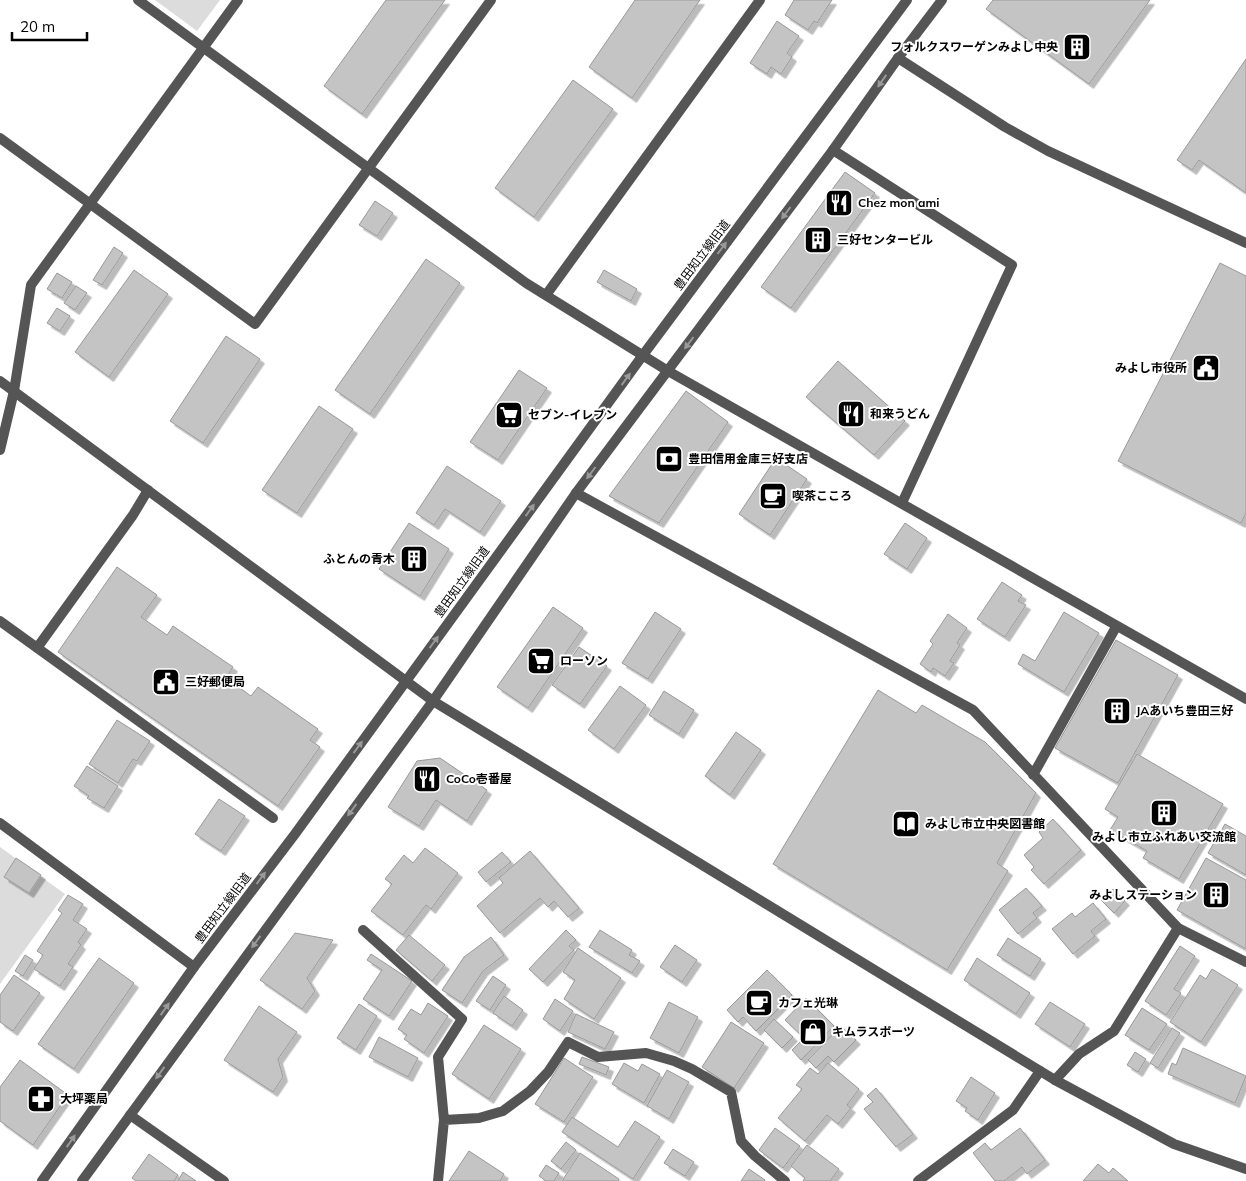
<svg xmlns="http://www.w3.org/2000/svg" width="1246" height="1181" font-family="Mulish,'Noto Sans JP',sans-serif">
	<defs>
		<filter id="shadow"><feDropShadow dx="4.5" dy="4.5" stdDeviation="0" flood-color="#0004"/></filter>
	</defs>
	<rect width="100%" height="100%" fill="#fff"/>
	<path fill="#dcdcdc" d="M155,0h65l-23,31z
		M0,847l65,47 -65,90z"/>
	<path fill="#c4c4c4" stroke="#999" filter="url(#shadow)" d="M386,0h59l-83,114 -38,-28z
		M635,0h65l-68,98 -43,-31z
		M794,0h38l-15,23 -3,-2 -6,9 -23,-15z
		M993,0h157l-61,84 -103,-75z
		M777,21l22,15 -12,17 5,4 -11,17 -10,-7 -4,7 -17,-11z
		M1246,59v134l-47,-33 -7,10 -15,-10z
		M573,80l40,29 -79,108 -39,-29z
		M845,172l30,21 -84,115 -30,-21z
		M375,201l18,12 -16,23 -18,-11z
		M114,247l9,6 -21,32 -9,-5z
		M426,259l34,24 -90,131 -35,-24z
		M1220,263l26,13v237l-5,10 -123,-62z
		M134,270l34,24 -59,83 -34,-25z
		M604,270l33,19 -6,12 -34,-19z
		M57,273l15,9 -10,16 -15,-9z
		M76,286l11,7 -12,17 -11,-7z
		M57,308l13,8 -10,15 -13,-8z
		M226,336l34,23 -57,84 -33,-22z
		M838,361l67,60 -31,34 -68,-58z
		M519,370l28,18 -49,72 -28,-18z
		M686,391l42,31 -69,101 -50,-27z
		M319,406l34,23 -56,84 -35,-23z
		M776,458l31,21 -37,56 -31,-21z
		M447,466l54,35 -21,31 -35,-23 -11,16 -18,-12z
		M409,523l40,26 -29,47 -41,-27z
		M905,523l22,15 -20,31 -23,-15z
		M117,567l40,28 -16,22 26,18 6,-9 60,41 -7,11 25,18 7,-9 60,42 -8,11 10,7 -42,59 -220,-154z
		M1002,582l20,13 -4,6 8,4 -21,32 -28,-18z
		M553,607l30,21 -55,80 -31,-21z
		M655,612l26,17 -33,50 -26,-16z
		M1064,612l35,21 -35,59 -46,-28 5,-10 12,7z
		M948,614l19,14 -10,15 3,2 -10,16 4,2 -9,13 -12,-8 -2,4 -11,-8 13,-20 -3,-3z
		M1116,640l62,35 -60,108 -63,-35z
		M579,647l28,19 -27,38 -28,-19z
		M620,686l26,19 -32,44 -26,-19z
		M878,690l38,23 6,-8 63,37 51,51 -39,70 11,8 -61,99 -174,-106z
		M664,691l30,19 -15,24 -30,-19z
		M117,720l33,21 -13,20 -4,-2 -15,24 -29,-19z
		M736,732l25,18 -31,45 -25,-19z
		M1137,754l86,50 -44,75 -36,-21 4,-7 -37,-21 8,-13 -13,-8z
		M440,758l47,32 -20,31 -31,-21 -17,26 -31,-19 29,-46z
		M87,766l31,20 -14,22 -17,-10 2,-2 -15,-10z
		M219,799l26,17 -24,35 -26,-17z
		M1053,819l28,31 -37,34 -13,-14 3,-3 -10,-12 19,-17 -4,-6z
		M1225,824l21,12v39l-38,-22z
		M425,848l33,25 -27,36 -5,-4 -23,30 -32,-24 21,-27 -7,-5 19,-24 9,8z
		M530,851l49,57 -11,9 -14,-16 -6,6 -8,-9 -40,35 -23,-27 26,-23 -4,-5z
		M502,852l9,10 -25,20 -8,-10z
		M16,858l25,17 -12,18 -25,-16z
		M1206,858l40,22v69l-69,-39z
		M1026,888l16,18 -9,7 4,5 -19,16 -19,-24z
		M1113,889l12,12 -11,12 -13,-13z
		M68,895l15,9 -10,16 14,9 -9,13 3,3 -13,19 5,3 -13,19 -26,-17 9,-14 -6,-4 25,-38 -4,-3z
		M1093,903l13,16 -15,12 4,5 -22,18 -21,-25 20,-16 3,4z
		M566,930l10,10 -7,6 5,4 -31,32 -14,-13z
		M600,930l32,20 -3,5 11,6 -8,12 -43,-26z
		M295,933l38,7 -26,38 8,13 -13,18 -42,-29z
		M409,935l36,30 -13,16 -36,-31z
		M491,937l13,18 -21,16 -21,32 -20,-13 22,-33z
		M1008,938l33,21 -11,17 -33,-21z
		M675,945l22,15 -15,22 -22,-15z
		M1180,946l15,10 -21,33 7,4 -15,22 -21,-14z
		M578,948l43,30 -27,41 -30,-20 11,-19 -12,-8z
		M371,954l41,27 -23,35 -26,-17 19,-29 -15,-10z
		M25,955l8,5 -10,16 -8,-5z
		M99,958l35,25 -60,86 -36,-25z
		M977,958l53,35 -14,21 -52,-34z
		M1212,969l26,16 -37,57 -31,-20 30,-47 6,4z
		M767,970l25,25 -36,36 -13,-14 -5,5 -11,-12z
		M14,975l26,18 -27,38 -13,-9v-27z
		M493,976l13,9 -16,25 -14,-9z
		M504,996l19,14 -11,16 -19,-13z
		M806,998l28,28 -33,34 -9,-10 12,-12 -19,-18z
		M555,999l18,12 -13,20 -17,-12z
		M669,1002l29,15 -19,36 -29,-15z
		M1050,1002l35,22 -15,23 -35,-23z
		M428,1003l20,13 -24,37 -20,-14 3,-4 -9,-6 13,-20 10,6z
		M359,1004l18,12 -21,34 -19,-12z
		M259,1006l38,26 -19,27 5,18 -10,15 -49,-32z
		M1142,1008l25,16 -18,26 -24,-15z
		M576,1014l38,18 -9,17 -37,-17z
		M774,1019l19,18 -11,11 -18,-18z
		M731,1022l33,21 -30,45 -32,-21z
		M484,1025l37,24 -32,50 -37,-25z
		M841,1026l15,14 -22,22 -6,-6 -12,12 -8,-8z
		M1172,1028l8,5 -22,35 -8,-5z
		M379,1037l39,21 -10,19 -39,-20z
		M1183,1048l63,28 -11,27 -67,-29 4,-11 4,2z
		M1135,1052l11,7 -8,13 -11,-7z
		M582,1057l27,10 -3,8 -27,-11z
		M564,1058l29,19 -29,45 -29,-18z
		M20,1060l48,35 -35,50 -33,-24v-34z
		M624,1063l14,8 4,-7 18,10 -16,29 -32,-19z
		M828,1063l31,26 -12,16 4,3 -13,16 -11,-9 -22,26 -27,-23 24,-29 -6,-4 14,-17 8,6z
		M667,1070l22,12 -20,37 -22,-13z
		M971,1077l24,16 -17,27 -13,-9 2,-3 -11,-7z
		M876,1088l37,46 -17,13 -32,-38 9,-7 -6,-6z
		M572,1117l46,30 17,-26 25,16 -27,42 -71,-47z
		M775,1128l25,18 -17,22 -24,-18z
		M1020,1128l25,32 -18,14 -5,-7 -18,14h-9l-22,-28 12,-10 6,7z
		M566,1142l10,8 -15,19 -10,-8z
		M807,1145l32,24 -9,12h-27l2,-3 -14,-12z
		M673,1149l21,13 -9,14 -21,-13z
		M469,1151l35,23 -4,7h-51z
		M580,1153l39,26 -1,2h-56z
		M149,1154l29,21 -4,6h-38l-4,-3z
		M1098,1164l11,9 4,-5 15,13h-45z
		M546,1165l13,8 -5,8h-8l-7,-5z
		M749,1169l16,11 -1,1h-23z
		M183,1172l13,9h-18z"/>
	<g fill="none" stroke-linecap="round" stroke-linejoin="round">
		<path stroke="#555" stroke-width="10" d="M138,0l388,283 142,88 578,328
			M898,58l107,69 43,24 198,92
			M0,138l255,186 236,-324
			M833,150l179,115 -110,238
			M546,295l214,-295
			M0,450l14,-59 17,-106 207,-285
			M576,493l397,217 205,218 68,34
			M0,621l273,197
			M37,648l96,-133 15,-25
			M1033,775l83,-148
			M0,823l194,144
			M363,930l99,89 -24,38 6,63
			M1055,1080l24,-26 35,-23 64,-103
			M130,1115l94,66
			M438,1181l6,-61 35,-2 24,-7 27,-20 18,-19 20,-30 30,15 48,-4 28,8 18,8 39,23 10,49 14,15 30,25
			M918,1181l95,-71 27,-39"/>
		<path stroke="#555" stroke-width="10" d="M0,381l433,320 622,379 119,64 72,25
			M42,1181l152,-214 101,-133 348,-479 264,-355
			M82,1181l351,-480 143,-208 257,-343 65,-92 44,-58"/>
	</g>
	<defs><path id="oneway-solid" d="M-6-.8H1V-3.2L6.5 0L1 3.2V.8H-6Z" transform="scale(1.25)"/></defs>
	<g fill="#999">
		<use href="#oneway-solid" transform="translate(882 81) rotate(125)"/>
		<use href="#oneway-solid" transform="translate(786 213) rotate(127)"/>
		<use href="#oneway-solid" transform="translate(722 248) rotate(-53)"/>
		<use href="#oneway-solid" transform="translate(689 343) rotate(127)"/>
		<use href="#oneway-solid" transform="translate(626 379) rotate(-54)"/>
		<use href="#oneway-solid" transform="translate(591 473) rotate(127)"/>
		<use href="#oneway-solid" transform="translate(530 510) rotate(-54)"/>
		<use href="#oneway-solid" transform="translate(434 642) rotate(-54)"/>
		<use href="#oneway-solid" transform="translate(358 747) rotate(-54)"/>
		<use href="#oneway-solid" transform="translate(352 810) rotate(126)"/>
		<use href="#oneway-solid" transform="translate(261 878) rotate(-53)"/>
		<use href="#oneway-solid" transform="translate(256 942) rotate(126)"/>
		<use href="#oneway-solid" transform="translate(165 1009) rotate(-55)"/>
		<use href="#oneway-solid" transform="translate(160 1073) rotate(126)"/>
		<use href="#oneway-solid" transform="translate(71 1141) rotate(-55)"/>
	</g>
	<defs>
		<g id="building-square" transform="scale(1.4375)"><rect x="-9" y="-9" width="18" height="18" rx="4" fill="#000" stroke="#fff"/><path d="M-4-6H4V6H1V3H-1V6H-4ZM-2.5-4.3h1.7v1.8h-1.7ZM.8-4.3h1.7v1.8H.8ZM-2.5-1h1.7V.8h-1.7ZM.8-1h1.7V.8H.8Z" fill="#fff"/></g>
		<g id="restaurant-square" transform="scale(1.4375)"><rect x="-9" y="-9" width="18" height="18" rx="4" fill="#000" stroke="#fff"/><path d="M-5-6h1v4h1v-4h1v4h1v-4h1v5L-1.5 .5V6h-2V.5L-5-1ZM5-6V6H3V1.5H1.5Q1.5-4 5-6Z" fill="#fff"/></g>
		<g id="civic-square" transform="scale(1.4375)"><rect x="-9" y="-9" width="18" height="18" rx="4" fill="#000" stroke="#fff"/><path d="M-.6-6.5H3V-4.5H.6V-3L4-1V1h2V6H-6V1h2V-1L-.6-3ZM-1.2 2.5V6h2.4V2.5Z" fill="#fff"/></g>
		<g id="supermarket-square" transform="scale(1.4375)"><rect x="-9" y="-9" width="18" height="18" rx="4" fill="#000" stroke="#fff"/><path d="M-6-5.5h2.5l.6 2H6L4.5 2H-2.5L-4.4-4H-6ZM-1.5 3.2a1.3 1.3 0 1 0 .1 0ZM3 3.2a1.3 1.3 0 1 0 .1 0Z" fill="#fff"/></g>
		<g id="bank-square" transform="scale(1.4375)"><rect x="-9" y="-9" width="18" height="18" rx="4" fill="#000" stroke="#fff"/><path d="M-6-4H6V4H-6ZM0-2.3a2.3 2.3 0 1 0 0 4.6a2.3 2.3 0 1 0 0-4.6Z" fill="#fff"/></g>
		<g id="cafe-square" transform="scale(1.4375)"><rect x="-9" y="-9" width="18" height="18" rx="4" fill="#000" stroke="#fff"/><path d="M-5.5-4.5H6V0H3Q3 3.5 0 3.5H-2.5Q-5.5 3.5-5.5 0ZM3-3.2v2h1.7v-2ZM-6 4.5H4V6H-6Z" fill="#fff"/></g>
		<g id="library-square" transform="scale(1.4375)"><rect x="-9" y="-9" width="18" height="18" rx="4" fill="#000" stroke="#fff"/><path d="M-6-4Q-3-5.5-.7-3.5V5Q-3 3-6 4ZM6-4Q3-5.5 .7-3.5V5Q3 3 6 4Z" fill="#fff"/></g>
		<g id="shop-square" transform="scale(1.4375)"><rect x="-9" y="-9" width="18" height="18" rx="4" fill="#000" stroke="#fff"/><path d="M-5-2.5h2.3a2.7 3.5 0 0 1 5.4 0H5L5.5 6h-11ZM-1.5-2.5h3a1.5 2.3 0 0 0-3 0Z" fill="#fff"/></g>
		<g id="pharmacy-square" transform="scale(1.4375)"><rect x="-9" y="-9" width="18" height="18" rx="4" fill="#000" stroke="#fff"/><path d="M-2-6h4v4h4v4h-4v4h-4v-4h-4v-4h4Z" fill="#fff"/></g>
	</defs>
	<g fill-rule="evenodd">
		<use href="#building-square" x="1077" y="47"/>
		<use href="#restaurant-square" x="839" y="203"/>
		<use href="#building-square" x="818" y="240"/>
		<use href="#civic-square" x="1206" y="368"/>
		<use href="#restaurant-square" x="851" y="414"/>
		<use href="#supermarket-square" x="509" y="415"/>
		<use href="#bank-square" x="669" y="459"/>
		<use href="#cafe-square" x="773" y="496"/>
		<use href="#building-square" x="414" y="559"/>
		<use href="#supermarket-square" x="541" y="661"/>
		<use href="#civic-square" x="166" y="682"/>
		<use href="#building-square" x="1117" y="711"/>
		<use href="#restaurant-square" x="427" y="779"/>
		<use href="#building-square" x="1164" y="813"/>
		<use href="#library-square" x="906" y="824"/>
		<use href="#building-square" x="1216" y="895"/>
		<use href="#cafe-square" x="759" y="1003"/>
		<use href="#shop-square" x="813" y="1032"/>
		<use href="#pharmacy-square" x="41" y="1099"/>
	</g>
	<g text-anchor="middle" stroke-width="4" stroke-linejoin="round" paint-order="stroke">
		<g font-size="12" font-weight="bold" fill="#000" stroke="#fff" text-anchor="start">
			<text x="1058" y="51" text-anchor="end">フォルクスワーゲンみよし中央</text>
			<text x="858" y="207">Chez mon ami</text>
			<text x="837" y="244">三好センタービル</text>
			<text x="1187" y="372" text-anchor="end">みよし市役所</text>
			<text x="870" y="418">和来うどん</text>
			<text x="528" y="419">セブン-イレブン</text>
			<text x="688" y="463">豊田信用金庫三好支店</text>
			<text x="792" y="500">喫茶こころ</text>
			<text x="395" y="563" text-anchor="end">ふとんの青木</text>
			<text x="560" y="665">ローソン</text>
			<text x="185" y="686">三好郵便局</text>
			<text x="1136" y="715">JAあいち豊田三好</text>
			<text x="446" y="783">CoCo壱番屋</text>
			<text x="925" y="828">みよし市立中央図書館</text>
			<text x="1164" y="841" text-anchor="middle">みよし市立ふれあい交流館</text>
			<text x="1197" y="899" text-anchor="end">みよしステーション</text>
			<text x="778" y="1007">カフェ光琳</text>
			<text x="832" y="1036">キムラスポーツ</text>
			<text x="60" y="1103">大坪薬局</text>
		</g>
		<g font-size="12" fill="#000" stroke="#fff">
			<text transform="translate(702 255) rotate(-53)" y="4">豊田知立線旧道</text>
			<text transform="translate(462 582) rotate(-54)" y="4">豊田知立線旧道</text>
			<text transform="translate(223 908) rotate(-53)" y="4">豊田知立線旧道</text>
		</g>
	</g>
	<path d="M12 32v8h75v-8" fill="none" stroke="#000000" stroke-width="2.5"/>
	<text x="20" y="32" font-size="15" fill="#000000" stroke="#ffffff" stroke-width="4" paint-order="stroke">20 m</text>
</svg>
